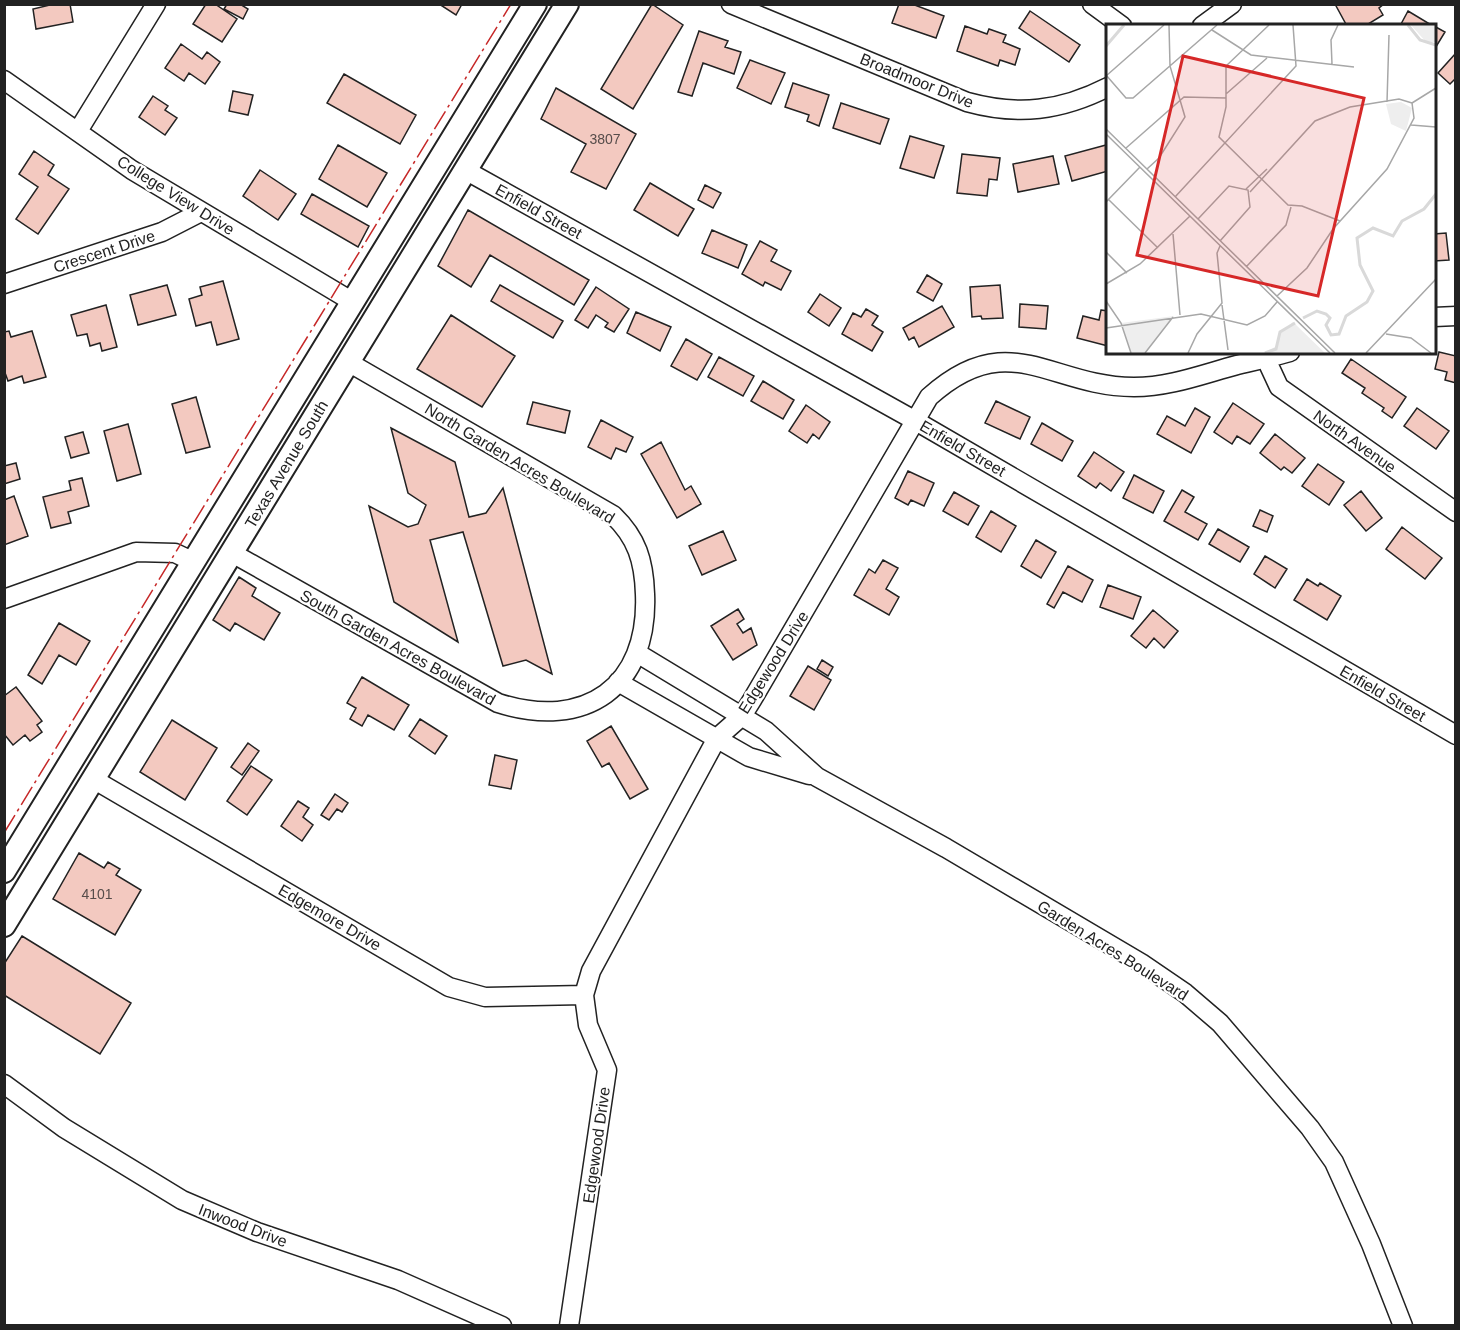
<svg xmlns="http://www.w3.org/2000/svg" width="1460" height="1330" font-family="Helvetica,sans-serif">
	<rect width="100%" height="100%" fill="#fff"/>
	<path fill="#f3c9c0" stroke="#222" stroke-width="1.5" d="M54,4h16l3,18 -37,7 -3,-20z
		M206,4h9l22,15 -15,23 -29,-18z
		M227,4h13l8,5 -5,10 -19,-10z
		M439,4h23l-6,11z
		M652,4l31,21 -50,84 -32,-20z
		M899,4h13l32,12 -8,22 -44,-15z
		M1335,4h49l-5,4 4,7 -18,11h-18z
		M1030,11l50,34 -11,17 -50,-34z
		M1408,11l25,15h-33z
		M965,26l22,8 2,-5 17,6 -3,7 17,7 -5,16 -15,-5 -2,6 -41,-15z
		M1434,26l11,6 -11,18z
		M699,31l29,10 -3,6 16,5 -7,22 -31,-11 -11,33 -14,-4z
		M181,44l21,15 5,-7 13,10 -15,22 -16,-11 -5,8 -19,-13z
		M1456,53v25l-6,6 -12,-11z
		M750,60l35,13 -14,31 -34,-16z
		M344,74l72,41 -16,29 -73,-41z
		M793,83l36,12 -10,31 -12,-5 2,-6 -24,-8z
		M556,88l80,46 -30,55 -35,-17 15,-28 -45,-25z
		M233,91l20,4 -5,20 -19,-4z
		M153,96l15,10 -3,4 12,8 -12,17 -26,-18z
		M841,103l48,16 -9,25 -47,-16z
		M910,136l34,10 -10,32 -34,-10z
		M338,145l49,28 -20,34 -48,-28z
		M1106,145l2,26 -36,10 -7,-25z
		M34,151l20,14 -6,10 21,14 -31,45 -22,-15 22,-32 -19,-13z
		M962,154l38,4 -3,22 -8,-1 -2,17 -30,-3z
		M1053,156l6,28 -41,8 -5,-28z
		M260,170l36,24 -18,26 -35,-24z
		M650,183l44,26 -16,27 -44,-26z
		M705,185l16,8 -8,15 -15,-8z
		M312,194l57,32 -11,21 -57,-33z
		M468,210l121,70 -15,25 -84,-50 -19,32 -33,-21z
		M712,230l35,15 -9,23 -36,-15z
		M1446,233l3,27 -15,1v-27z
		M760,241l17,9 -6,11 20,10 -10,19 -16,-8 -2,4 -21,-12z
		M927,275l15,9 -9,17 -16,-9z
		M223,281l16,58 -22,6 -6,-23 -15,4 -7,-27 13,-4 -2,-8z
		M167,285l9,30 -38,10 -8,-30z
		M500,285l63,36 -10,17 -62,-37z
		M1000,285l3,33 -21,1 -1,-3 -9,1 -2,-30z
		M596,287l33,22 -15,23 -9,-5 3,-4 -12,-8 -8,13 -13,-8z
		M820,294l21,14 -12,18 -21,-14z
		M1020,304l28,2 -2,23 -27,-2z
		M106,305l11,42 -15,4 -2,-8 -10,3 -3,-12 -10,2 -6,-21z
		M942,306l12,21 -35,20 -5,-10 -5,3 -6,-12z
		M866,309l12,7 -6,9 11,7 -11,19 -30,-17 11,-21 8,4z
		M1101,310l7,1v35l-31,-8 6,-22 16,4z
		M636,312l35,15 -11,24 -33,-18z
		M451,315l64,41 -33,51 -65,-38z
		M9,331l2,6 21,-6 14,46 -22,6 -2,-7 -14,5 -4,-11v-38z
		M686,339l26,15 -15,26 -26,-14z
		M1439,352l17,4v27l-11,-3 2,-8 -12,-3z
		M719,357l35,19 -11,20 -35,-19z
		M1351,359l55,38 -14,21 -10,-7 2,-3 -22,-15 3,-5 -23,-15z
		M763,381l31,19 -11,19 -32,-18z
		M196,397l14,50 -24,6 -14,-49z
		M996,401l34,16 -10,22 -35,-16z
		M533,402l37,9 -5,22 -38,-9z
		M1233,403l31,21 -14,20 -13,-8 -5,8 -18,-12z
		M806,405l24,17 -11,17 -6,-5 -6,9 -18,-12z
		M1195,408l15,9 -19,36 -34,-19 10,-18 18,10z
		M1417,408l32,23 -13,18 -32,-23z
		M601,420l32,17 -7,15 -10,-4 -5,11 -23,-12z
		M1042,423l31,18 -11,20 -31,-17z
		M128,424l13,50 -24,7 -13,-50z
		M391,428l64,34 14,55 17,-4 17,-25 49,186 -26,-14 -23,6 -40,-134 -33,8 28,102 -64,-40 -25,-96 39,21 10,-3 8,-19 -18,-12z
		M83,432l6,21 -18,5 -6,-21z
		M1275,434l30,24 -13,15 -8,-6 -3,3 -21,-17z
		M661,442l24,48 6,-4 10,18 -24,14 -36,-64z
		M1094,452l30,20 -13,19 -11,-8 -4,5 -18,-12z
		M16,463l4,16 -16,5v-18z
		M1318,464l26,18 -15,23 -27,-19z
		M908,471l26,12 -10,23 -13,-6 -3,5 -13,-7z
		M1134,475l30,16 -11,22 -30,-15z
		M82,478l7,28 -21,6 3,11 -20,5 -8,-31 28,-7 -2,-9z
		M1182,490l12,7 -9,15 22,12 -9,16 -34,-19z
		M1361,491l21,27 -16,13 -22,-26z
		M954,492l25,14 -11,19 -25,-14z
		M14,496l14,40 -24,9v-45z
		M1260,510l13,6 -6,16 -14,-6z
		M991,511l25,15 -15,26 -25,-15z
		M1402,527l40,31 -17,21 -39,-30z
		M1218,529l31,18 -9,15 -31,-18z
		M723,531l13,29 -34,15 -13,-29z
		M1036,540l20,12 -15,26 -20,-12z
		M1265,556l22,13 -12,19 -21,-14z
		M883,560l15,8 -12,21 13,8 -10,18 -35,-20 15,-26 6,4z
		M1068,566l25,14 -11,22 -19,-10 -9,16 -7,-4z
		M239,577l17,11 -4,8 28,17 -16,27 -29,-17 -5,8 -17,-11z
		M1307,579l11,7 2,-3 21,13 -14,24 -33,-20z
		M1108,585l33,12 -8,22 -33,-12z
		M738,609l6,10 -7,5 6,9 8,-5 6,17 -24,15 -22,-34z
		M1153,610l25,21 -14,17 -10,-10 -8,10 -15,-12z
		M59,623l31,18 -14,24 -17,-10 -17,29 -14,-9z
		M822,660l11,7 -5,9 -11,-7z
		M808,666l23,14 -17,30 -24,-14z
		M362,677l47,28 -15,25 -26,-15 -6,11 -12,-7 6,-11 -9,-5z
		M16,687l26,34 -5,4 5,7 -12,9 -5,-6 -12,10 -9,-11v-38z
		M420,719l27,17 -12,18 -26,-18z
		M172,720l45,28 -32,52 -45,-28z
		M611,726l37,63 -18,10 -21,-36 -7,4 -15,-26z
		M248,743l11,8 -17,24 -11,-8z
		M495,755l22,5 -6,29 -22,-4z
		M251,766l21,14 -25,35 -20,-14z
		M335,794l13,9 -6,9 -5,-3 -8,11 -8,-5z
		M298,801l11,7 -6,9 10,8 -11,16 -21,-15z
		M79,853l25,15 4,-6 12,7 -4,6 25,15 -26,45 -62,-36z
		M22,936l109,67 -31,51 -96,-59v-31z"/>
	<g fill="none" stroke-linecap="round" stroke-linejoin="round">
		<g stroke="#222" stroke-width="21">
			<path id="minor" d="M731,4l236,98c51,14 94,9 141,-15
				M1092,4l30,22
				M1202,26l30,-22
				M4,80l128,90 221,132
				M78,131l78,-127
				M465,170l449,250 542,315
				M4,284l158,-52 39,-20
				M1434,317l22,-1
				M1266,359l13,28 177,125
				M232,553l266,150c87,28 151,-16 147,-109 -1,-33 -8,-56 -32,-79l-265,-153
				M4,599l132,-47 39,1 19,9
				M637,653l129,78 51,46 129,71 195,115 44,30 35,30 90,105 24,34 37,82 32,82
				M618,682l131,75 60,18
				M93,779l356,208 36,10 99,-2
				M4,1084l60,44 118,72 75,32 141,48 104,46
				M569,1326l38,-256 -19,-45 -4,-30 7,-24 126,-233 25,-22 10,-16 177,-303c80,-72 121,-10 205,-10 36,0 69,-13 103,-22 17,-4 35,-8 53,-13"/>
		</g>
		<g stroke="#222" stroke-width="26">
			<path id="major" d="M4,871l531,-867
				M4,925l563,-921"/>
		</g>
		<use href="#minor" stroke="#fff" stroke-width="18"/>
		<use href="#major" stroke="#fff" stroke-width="22"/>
		<path stroke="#c62828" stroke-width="1.5" stroke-dasharray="21 4.5 3 4.5" stroke-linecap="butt" d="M4,833l507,-829"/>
	</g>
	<g text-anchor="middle" stroke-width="4.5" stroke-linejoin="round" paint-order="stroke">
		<g font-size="14" fill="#564c4a">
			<text x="605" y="144">3807</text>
			<text x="97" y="899">4101</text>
		</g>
		<g font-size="16" fill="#222" stroke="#fff">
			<text transform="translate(917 80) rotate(22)" y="6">Broadmoor Drive</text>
			<text transform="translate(176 195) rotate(32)" y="6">College View Drive</text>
			<text transform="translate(539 211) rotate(29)" y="6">Enfield Street</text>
			<text transform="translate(104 251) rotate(-18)" y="6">Crescent Drive</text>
			<text transform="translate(1355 441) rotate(35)" y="6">North Avenue</text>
			<text transform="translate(963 448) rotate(30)" y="6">Enfield Street</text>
			<text transform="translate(520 463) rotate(31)" y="6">North Garden Acres Boulevard</text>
			<text transform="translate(286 464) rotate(-59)" y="6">Texas Avenue South</text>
			<text transform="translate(398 647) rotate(29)" y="6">South Garden Acres Boulevard</text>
			<text transform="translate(773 662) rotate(-58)" y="6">Edgewood Drive</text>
			<text transform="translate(1383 693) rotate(30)" y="6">Enfield Street</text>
			<text transform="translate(330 917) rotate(30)" y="6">Edgemore Drive</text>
			<text transform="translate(1113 950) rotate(32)" y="6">Garden Acres Boulevard</text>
			<text transform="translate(596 1145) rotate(-82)" y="6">Edgewood Drive</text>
			<text transform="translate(243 1225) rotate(21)" y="6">Inwood Drive</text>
		</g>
	</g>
	<g transform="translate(1106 24)">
		<rect width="330" height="330" fill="#fff"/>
		<path d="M305,1h25v17h-10zM295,78l11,6 -6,23 -15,-7 -5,-20zM68,292l-29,37h-14l-10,-30zM187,298l32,31h-62l14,-7 2,-12z" fill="#eee"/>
		<path fill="none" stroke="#d9d9d9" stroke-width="3" d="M302,1l12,15 16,5M0,22l18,-21M197,294l14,-7 9,3 4,4 -4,7 5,10 8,-1 7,-18 21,-14 6,-11 -13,-26 -3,-27 16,-10 20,8 9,-15 22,-12 12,-15M159,329l11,-4 4,-17 15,-9"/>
		<path fill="none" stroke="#a7a7a7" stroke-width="1.5" d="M163,1l-43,41v41l-7,30 69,68 14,1 38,15M106,6l39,25 103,12M226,40l-1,-24 7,-15M0,51l20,23h7l84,-73M0,52l58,-51M120,70l41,-36M281,78l2,-67M306,79l24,-15M305,101l25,2M0,105l229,224M0,110l224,219M20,124l58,-51 42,1M41,145l12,-11 26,-41 -15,-51 -1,-41M140,165l21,-20M144,168l65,-71 35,-14 49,-8 13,4M69,173l121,-131 -3,-41M3,176l49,48M0,178l34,-35M92,195l31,-33 19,4 2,17 -30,34M67,210l7,81M0,228l21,21M140,243l40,-42 5,-18M0,260l34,-20 50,-48M171,272l30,-28 26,-39 54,-60 27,-51 -2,-15M0,277l15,22 10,30M116,281l6,45M0,304l95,-14 46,11 18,-9 12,-14M280,310l25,4 20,15M39,329l28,-36M82,329l9,-19 25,-31 -5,-50 3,-7M260,329l70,-74"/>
		<path fill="#d62828" fill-opacity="0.15" stroke="#d62828" stroke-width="3" d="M77,32l181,42 -46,198 -181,-41z"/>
		<rect width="330" height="330" fill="none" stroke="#222" stroke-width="3"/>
	</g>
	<rect width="1460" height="1330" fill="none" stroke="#222222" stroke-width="12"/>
</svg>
